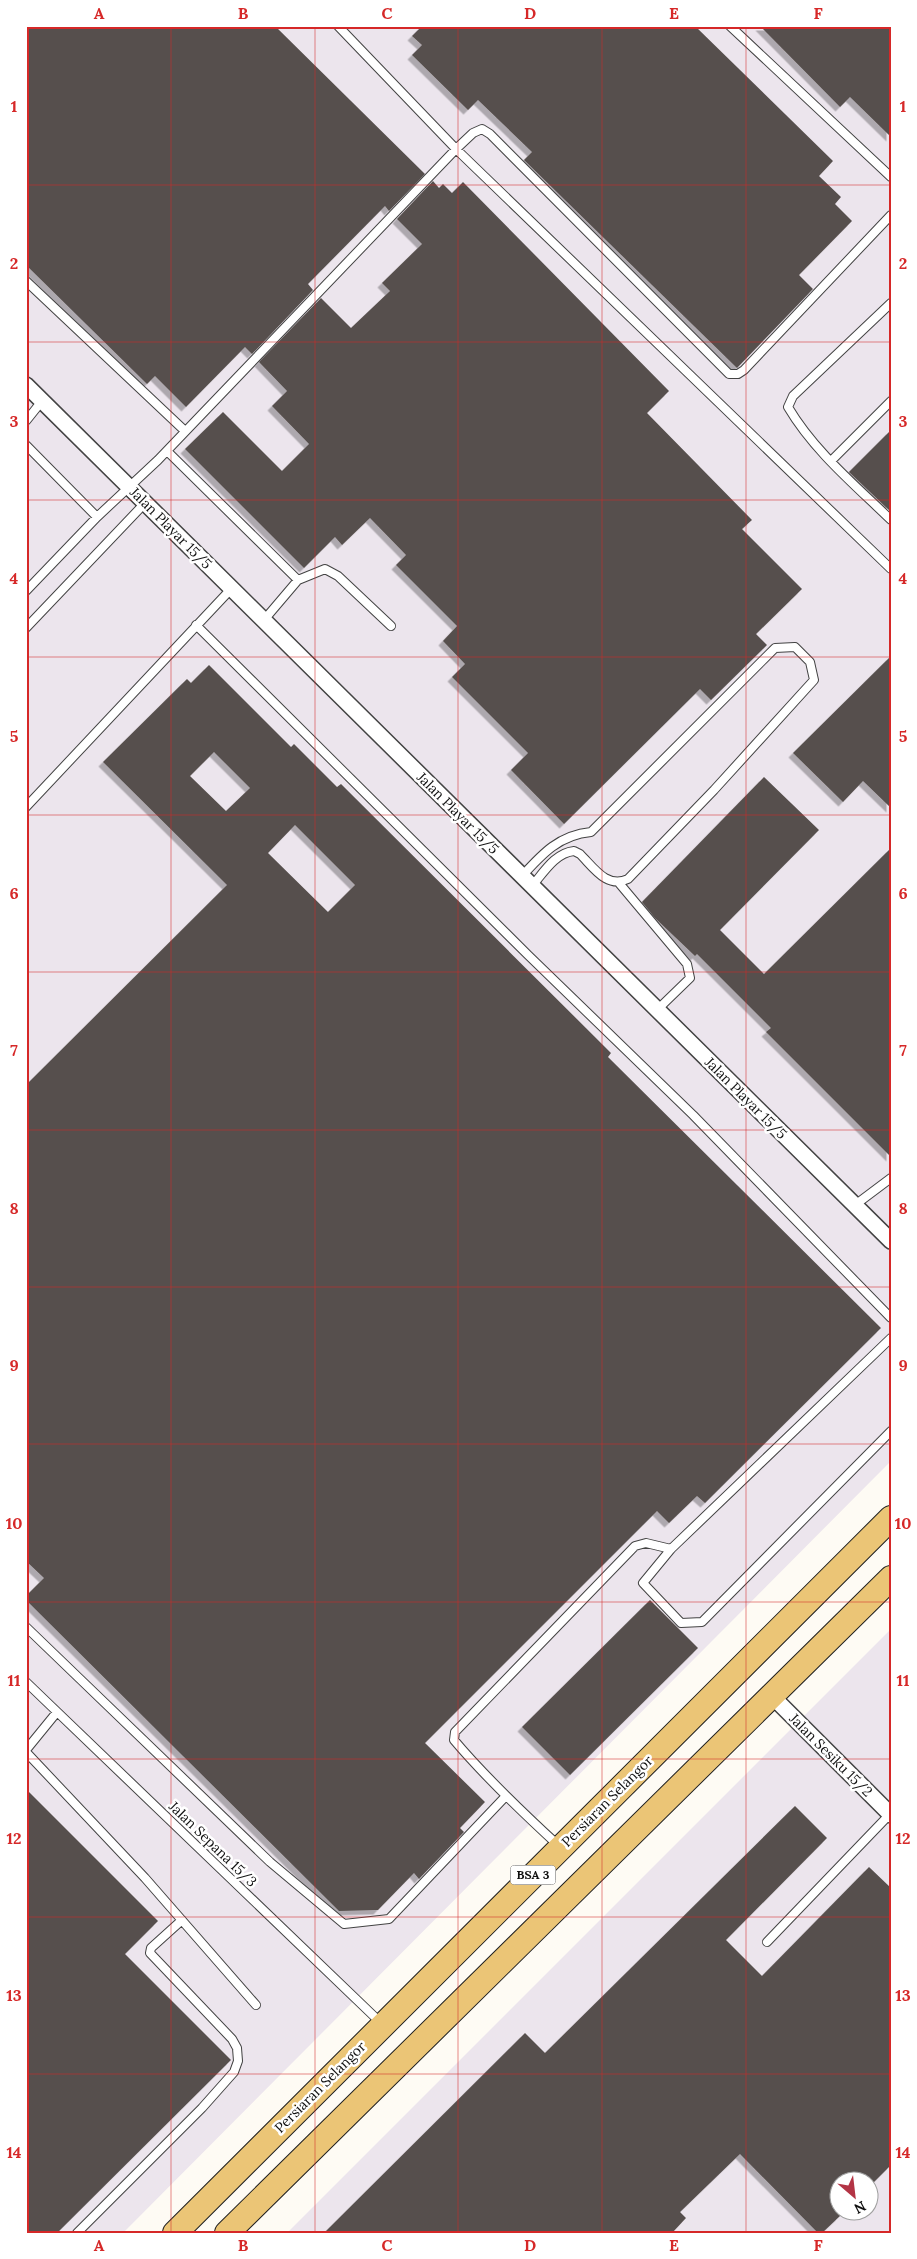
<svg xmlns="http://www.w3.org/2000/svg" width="917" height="2259" font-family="Lora,serif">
	<defs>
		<filter id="shadow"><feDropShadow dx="-4.5" dy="4.5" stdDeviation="0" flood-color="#0004"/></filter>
	</defs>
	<rect width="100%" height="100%" fill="#fefbf4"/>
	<path fill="#ece5ed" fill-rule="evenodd" d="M26,26h865v1435l-768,772h-97z
		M891,1629v604h-604zM840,2182h30v30h-30z"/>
	<path fill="#57504d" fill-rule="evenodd" filter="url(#shadow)" d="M26,26h249l150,148 -36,37 -4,-5 -77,78 5,6 -61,64 -7,-7 -59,60 -31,-31 -8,8 -121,-119z
		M422,26h273l138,135 -14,15 22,21 -6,7 17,17 -53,54 14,14 -76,79 -213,-208 8,-8 -54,-52 -10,10 -56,-55 10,-10 -10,-9z
		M760,26h131v111l-41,-40 -10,10z
		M433,181l6,7 4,-4 9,9 11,-11 206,209 -22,22 105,107 -10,9 60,60 -46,45 11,11 -56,55 -11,-11 -136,135 -53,-54 17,-17 -76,-76 13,-13 -22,-23 14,-15 -61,-61 10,-10 -36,-37 -28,27 -7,-8 -31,31 -119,-119 38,-37 59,59 27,-27 -37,-38 15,-15 -28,-29 62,-64 30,30 39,-37 -8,-8 40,-39 -25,-25z
		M891,430v82l-42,-40z
		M891,656v152l-28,-27 -20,21 -50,-49z
		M209,665l82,82 3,-3 43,43 4,-3 270,269 -3,4 273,271 -176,175 -8,-7 -28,27 -12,-12 -232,232 60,59 -25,26 4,4 -45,47 -5,-6 -36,37 -39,1 -313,-311v-4l18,-18 -18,-17v-476l201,-200 -124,-123 84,-83 4,4zM214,752l36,36 -24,23 -36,-35zM295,825l60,60 -27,27 -60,-59z
		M764,777l55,53 -99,100 44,44 127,-126v309l-125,-125 5,-4 -74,-74 -2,2 -40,-38 -13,-16z
		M650,1600l48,48 -128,127 -48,-48z
		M26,1789l132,132 -33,33 106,106 -174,173h-31z
		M795,1806l32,32 -101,102 36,36 107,-109 22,21v277l-17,17h-34v34l-18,17h-4l-78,-79 -60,58 6,6 -14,15h-348l201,-200 20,20z"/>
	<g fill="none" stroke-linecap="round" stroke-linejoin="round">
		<g stroke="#434343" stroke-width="10">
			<path id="lane" d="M338,26l118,123 435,420
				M730,26l161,151
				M26,281l159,150
				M891,303l-98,93 -5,11c26,44 67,78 103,113
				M26,421l16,-20
				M26,445l71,72
				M167,451l131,129
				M831,461l60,-60
				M26,591l71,-74 61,-57 298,-311 17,-16 9,-4 8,5 239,240h9l6,-4 147,-155
				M264,620l34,-40 27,-11 13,7 53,50
				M196,625l332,330 165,160 198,203
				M26,628l119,-125
				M26,807l206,-219
				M522,876c20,-22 37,-41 69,-44l184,-184 20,-1 15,15 4,18 -100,110 -86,89c-21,10 -34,-11 -48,-25l-6,-3c-19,2 -30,21 -42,35
				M619,883l68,81 3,14 -33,32
				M855,1205l36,-27
				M891,1338l-220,211 -28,34 38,40 21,-1 189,-191
				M26,1627l244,235 74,62 45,-5 116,-122
				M26,1682l355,341
				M26,1750l31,-38
				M26,1752l119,126 111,127
				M559,1846c-37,-34 -73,-68 -105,-106l1,-8 180,-186 11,-3 25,6
				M767,1942l123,-128
				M77,2233l125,-125 32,-36 4,-11 -1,-13 -5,-9 -82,-86 1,-5 31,-28"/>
		</g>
		<g stroke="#434343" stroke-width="18">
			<path id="street" d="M26,385l865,856
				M772,1696l119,119"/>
		</g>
		<g stroke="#212121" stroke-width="26">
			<path id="primary" d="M175,2233l716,-715
				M227,2233l664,-655"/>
		</g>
		<use href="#lane" stroke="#fff" stroke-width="8"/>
		<use href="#street" stroke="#fff" stroke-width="15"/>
		<use href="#primary" stroke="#ebc576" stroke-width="24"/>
	</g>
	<path fill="none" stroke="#d62828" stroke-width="1" stroke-opacity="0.55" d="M171,26v2207M315,26v2207M458,26v2207M602,26v2207M746,26v2207M26,185h865M26,342h865M26,500h865M26,657h865M26,815h865M26,972h865M26,1130h865M26,1287h865M26,1444h865M26,1602h865M26,1759h865M26,1917h865M26,2074h865"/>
	<g text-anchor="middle" stroke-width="5" stroke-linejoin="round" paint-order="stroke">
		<rect fill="#fff" stroke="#585858" stroke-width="1" x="510.5" y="1865.5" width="45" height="19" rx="4"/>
		<g font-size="12" font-weight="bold" fill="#101010">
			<text x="533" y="1879">BSA 3</text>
		</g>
		<g font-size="14" fill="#101010" stroke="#fff">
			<text transform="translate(171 528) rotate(45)" y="5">Jalan Playar 15/5</text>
			<text transform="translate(458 813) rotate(45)" y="5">Jalan Playar 15/5</text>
			<text transform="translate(746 1098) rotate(45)" y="5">Jalan Playar 15/5</text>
			<text transform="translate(831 1755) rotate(45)" y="5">Jalan Sesiku 15/2</text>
			<text transform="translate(607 1801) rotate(-45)" y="5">Persiaran Selangor</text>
			<text transform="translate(213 1844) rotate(44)" y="5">Jalan Sepana 15/3</text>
			<text transform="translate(320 2087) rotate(-45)" y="5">Persiaran Selangor</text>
		</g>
	</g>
	<rect width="917" height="2259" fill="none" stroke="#ffffff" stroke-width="55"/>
	<g transform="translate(854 2196) rotate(152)"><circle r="24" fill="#ffffff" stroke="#9f9f9f"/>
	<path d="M0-4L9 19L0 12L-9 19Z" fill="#b33445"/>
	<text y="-8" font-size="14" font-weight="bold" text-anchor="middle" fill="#101010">N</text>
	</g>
	<rect x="28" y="28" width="862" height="2204" fill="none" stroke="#d62828" stroke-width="2"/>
	<g font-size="16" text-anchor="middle" font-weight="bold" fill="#d62828">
		<text x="99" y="19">A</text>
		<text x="243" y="19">B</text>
		<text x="387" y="19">C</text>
		<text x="530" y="19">D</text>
		<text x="674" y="19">E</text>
		<text x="818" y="19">F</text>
		<text x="14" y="112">1</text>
		<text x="903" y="112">1</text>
		<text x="14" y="269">2</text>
		<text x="903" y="269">2</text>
		<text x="14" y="427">3</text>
		<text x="903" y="427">3</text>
		<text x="14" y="584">4</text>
		<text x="903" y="584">4</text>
		<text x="14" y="742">5</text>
		<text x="903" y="742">5</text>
		<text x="14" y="899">6</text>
		<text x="903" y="899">6</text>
		<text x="14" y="1056">7</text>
		<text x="903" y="1056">7</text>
		<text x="14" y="1214">8</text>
		<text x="903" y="1214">8</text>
		<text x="14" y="1371">9</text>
		<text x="903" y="1371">9</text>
		<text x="14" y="1529">10</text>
		<text x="903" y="1529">10</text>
		<text x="14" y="1686">11</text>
		<text x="903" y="1686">11</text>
		<text x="14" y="1844">12</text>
		<text x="903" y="1844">12</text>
		<text x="14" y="2001">13</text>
		<text x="903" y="2001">13</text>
		<text x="14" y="2158">14</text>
		<text x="903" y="2158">14</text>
		<text x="99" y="2251">A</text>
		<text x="243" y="2251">B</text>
		<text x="387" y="2251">C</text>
		<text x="530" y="2251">D</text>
		<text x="674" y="2251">E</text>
		<text x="818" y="2251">F</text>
	</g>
</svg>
